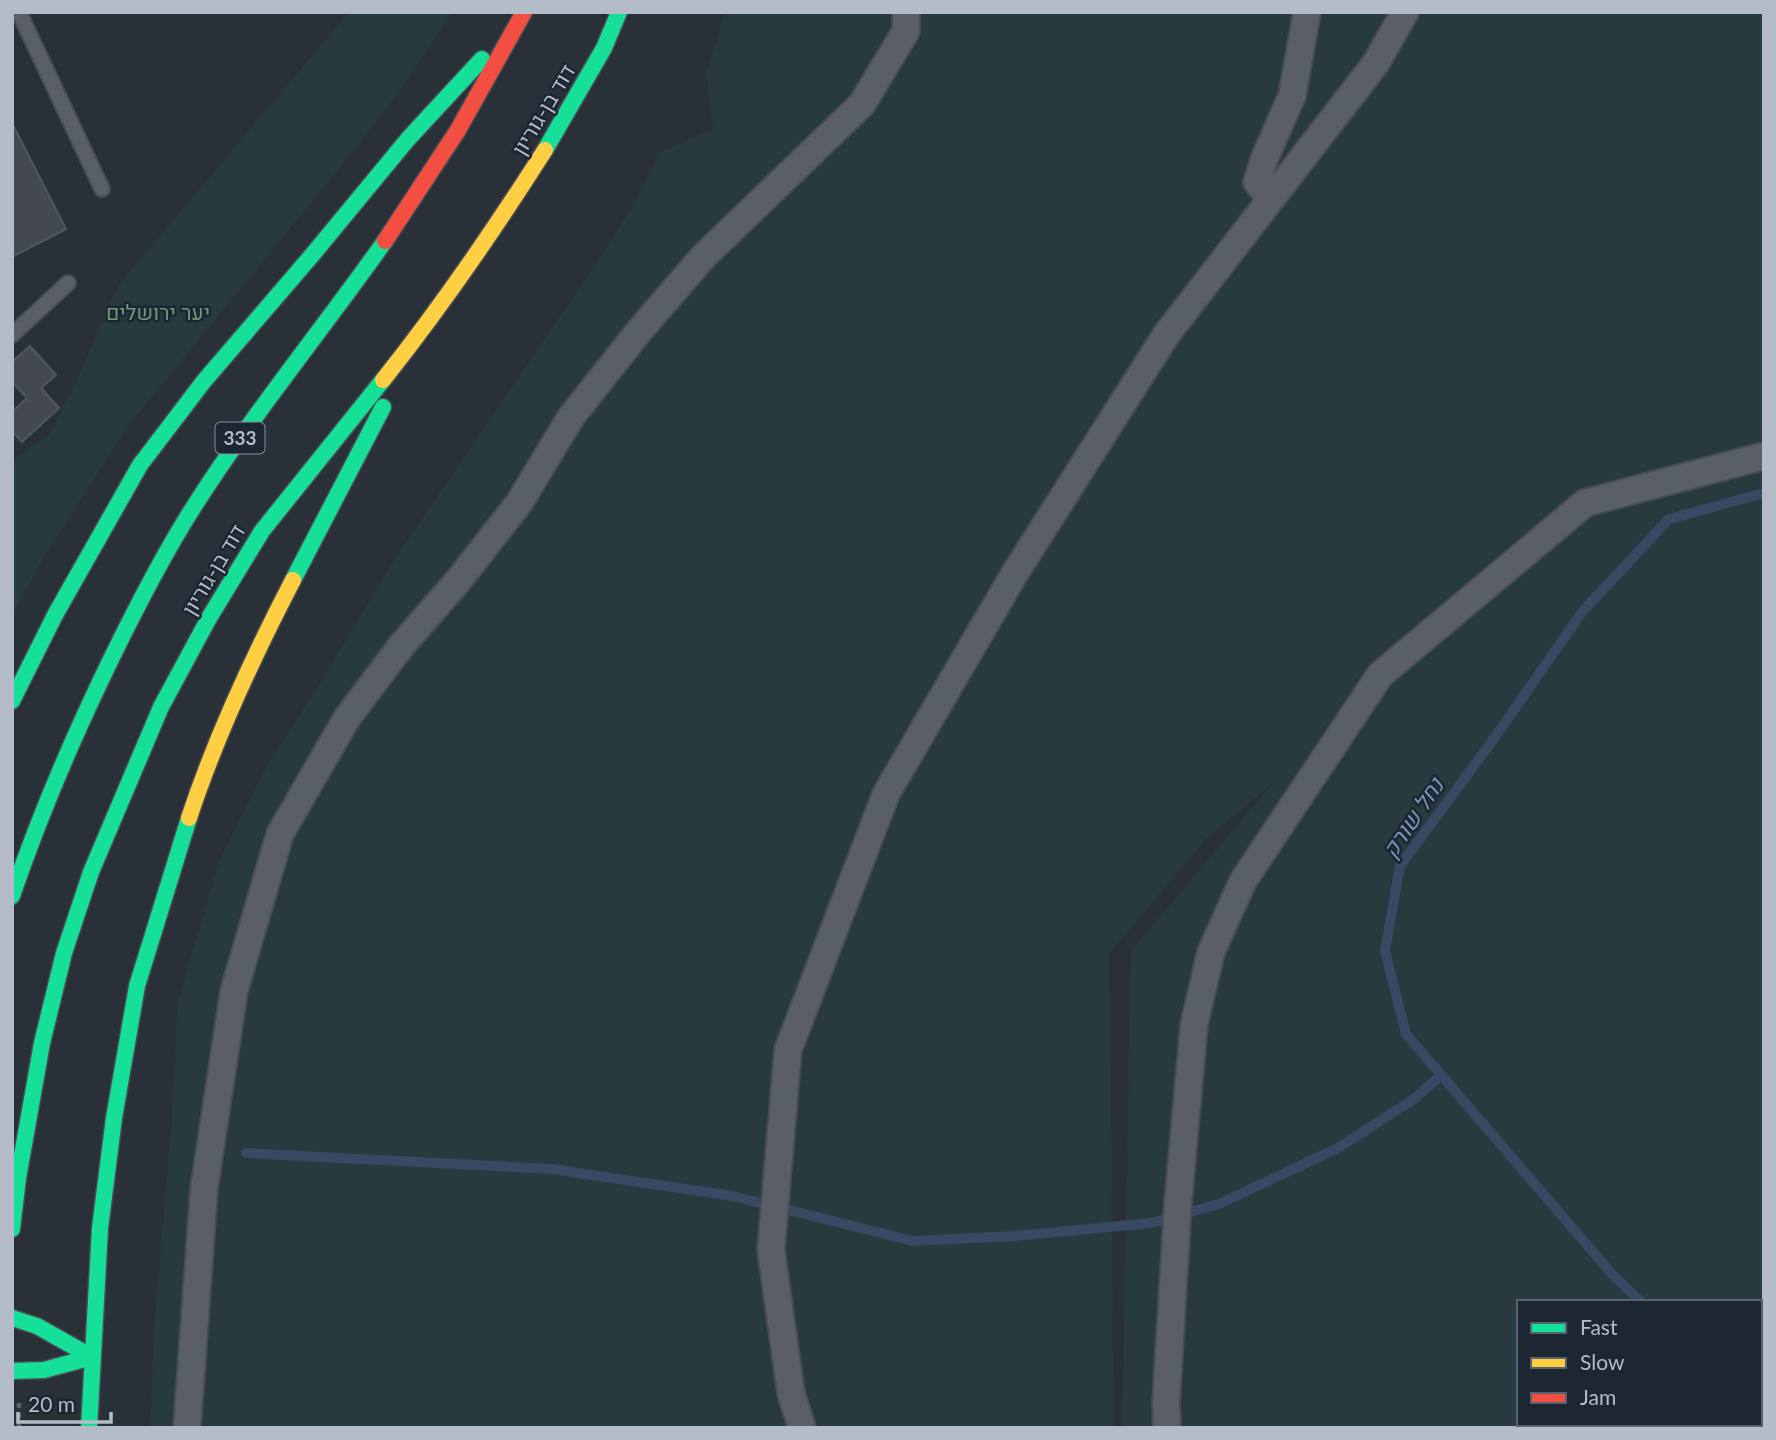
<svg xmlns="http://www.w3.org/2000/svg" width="1776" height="1440" font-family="Lato,Heebo,sans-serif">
	<rect width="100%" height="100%" fill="#2a3038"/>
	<path fill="#273a3e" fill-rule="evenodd" d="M349,12h103l-24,37 -35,51 -65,82 -200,244 -87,136 -29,54v-156l38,-26 25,-50 42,-97z
		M725,12h1039v1416h-642l9,-477 141,-167 -66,55 -97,115 5,474h-964l5,-113 16,-187 7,-126 42,-144 49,-96 43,-66 82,-136 203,-298 34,-53 29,-57 53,-23 -7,-55zM1519,1302h241v122h-241z"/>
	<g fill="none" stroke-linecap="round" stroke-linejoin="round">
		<path stroke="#384963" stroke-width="10" d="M246,1153l306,16 180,27 181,45 102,-5 136,-13 68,-19 119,-56 76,-49 27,-24
			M1641,1302l-29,-28 -206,-240 -21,-83 15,-85 93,-126 89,-128 87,-93 95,-26
			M1760,1417l4,4"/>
	</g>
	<path fill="#444950" stroke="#52575f" stroke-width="2" d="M12,123l54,106 -54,28z
		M30,346l26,29 -15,13 18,20 -37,34 -10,-11v-19l15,-14 -15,-16v-20z"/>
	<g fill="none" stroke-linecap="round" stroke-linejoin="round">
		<g stroke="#484c53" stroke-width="18">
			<path id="lane" d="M19,12l83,177
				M12,335l56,-52"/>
		</g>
		<g stroke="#484c53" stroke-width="30">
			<path id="street" d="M1271,199l-14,-17 8,-25 27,-61 15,-84
				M187,1428l17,-239 30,-198 46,-157 67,-116 55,-73 56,-64 61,-78 52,-86 69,-87 63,-73 159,-153 44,-73v-19
				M802,1428l-11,-35 -20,-143 17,-200 98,-256 129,-221 151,-238 210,-272 29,-51
				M1167,1428l-1,-25 12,-200 16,-178 17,-73 32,-71 137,-206 205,-172 179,-47"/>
		</g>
		<g stroke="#484c53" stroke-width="19">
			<path id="fast" d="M545,150l59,-102 15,-36
				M293,580l90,-173
				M12,701l43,-86 85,-150 64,-84 109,-127 95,-115 74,-80
				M12,896c28,-82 62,-161 100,-239 25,-51 51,-102 81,-149 59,-93 129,-178 192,-267
				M12,1229l6,-51 24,-135 22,-90 27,-81 70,-165 48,-89 53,-87 121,-151
				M12,1318l25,8 55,31
				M12,1371l32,-1 48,-13
				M89,1428l11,-200 14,-110 23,-132 52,-168"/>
		</g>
		<g stroke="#484c53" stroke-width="19">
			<path id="slow" d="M383,380c59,-74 111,-150 162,-230
				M189,818c27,-82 64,-161 104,-238"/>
		</g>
		<g stroke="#484c53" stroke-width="19">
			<path id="jam" d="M385,241l73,-111 66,-118"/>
		</g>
		<path stroke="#5d636a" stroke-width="4.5" stroke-dasharray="5 5" stroke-linecap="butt" d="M19,1428v-25"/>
		<use href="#lane" stroke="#5a5e66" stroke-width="14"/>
		<use href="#street" stroke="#5a5e66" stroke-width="26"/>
		<use href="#fast" stroke="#16e098" stroke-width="16"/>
		<use href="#slow" stroke="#ffcf43" stroke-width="16"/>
		<use href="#jam" stroke="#f24e42" stroke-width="16"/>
	</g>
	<g text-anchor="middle" stroke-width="5" stroke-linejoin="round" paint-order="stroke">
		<rect fill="#1d2633" stroke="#878f9c" stroke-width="2" x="215.5" y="422.5" width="49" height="31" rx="5"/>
		<g font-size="19" font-weight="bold" fill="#b4bcc9">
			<text x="240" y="445">333</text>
		</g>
		<g font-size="21" fill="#b4bcc9" stroke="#1d2633">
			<text transform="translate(544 110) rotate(-59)" y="7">דוד בן-גוריון</text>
			<text transform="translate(214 570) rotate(-59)" y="7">דוד בן-גוריון</text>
		</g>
		<g font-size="21" fill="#6b9a76" stroke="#1d2633">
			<text x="158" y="320">יער ירושלים</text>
		</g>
		<g font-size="23" font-style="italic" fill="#7c92b1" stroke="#1d2633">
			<text transform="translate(1413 818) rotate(-56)" y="8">נחל שורק</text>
		</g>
	</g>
	<rect width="1776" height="1440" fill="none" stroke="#b4bcc9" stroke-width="28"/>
	<rect x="1517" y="1300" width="245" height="126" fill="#1d2633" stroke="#59626f" stroke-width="2"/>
	<rect x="1531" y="1323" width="35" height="10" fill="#16e098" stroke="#59626f" stroke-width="2"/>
	<text x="1580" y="1335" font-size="21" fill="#b4bcc9">Fast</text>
	<rect x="1531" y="1358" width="35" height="10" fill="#ffcf43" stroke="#59626f" stroke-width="2"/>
	<text x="1580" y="1370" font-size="21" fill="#b4bcc9">Slow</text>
	<rect x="1531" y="1393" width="35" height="10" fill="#f24e42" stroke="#59626f" stroke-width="2"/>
	<text x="1580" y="1405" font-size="21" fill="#b4bcc9">Jam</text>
	<path d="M18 1412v10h93v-10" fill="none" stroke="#b4bcc9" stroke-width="3.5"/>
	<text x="28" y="1412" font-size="21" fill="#b4bcc9" stroke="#1d2633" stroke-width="5" paint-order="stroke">20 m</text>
</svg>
